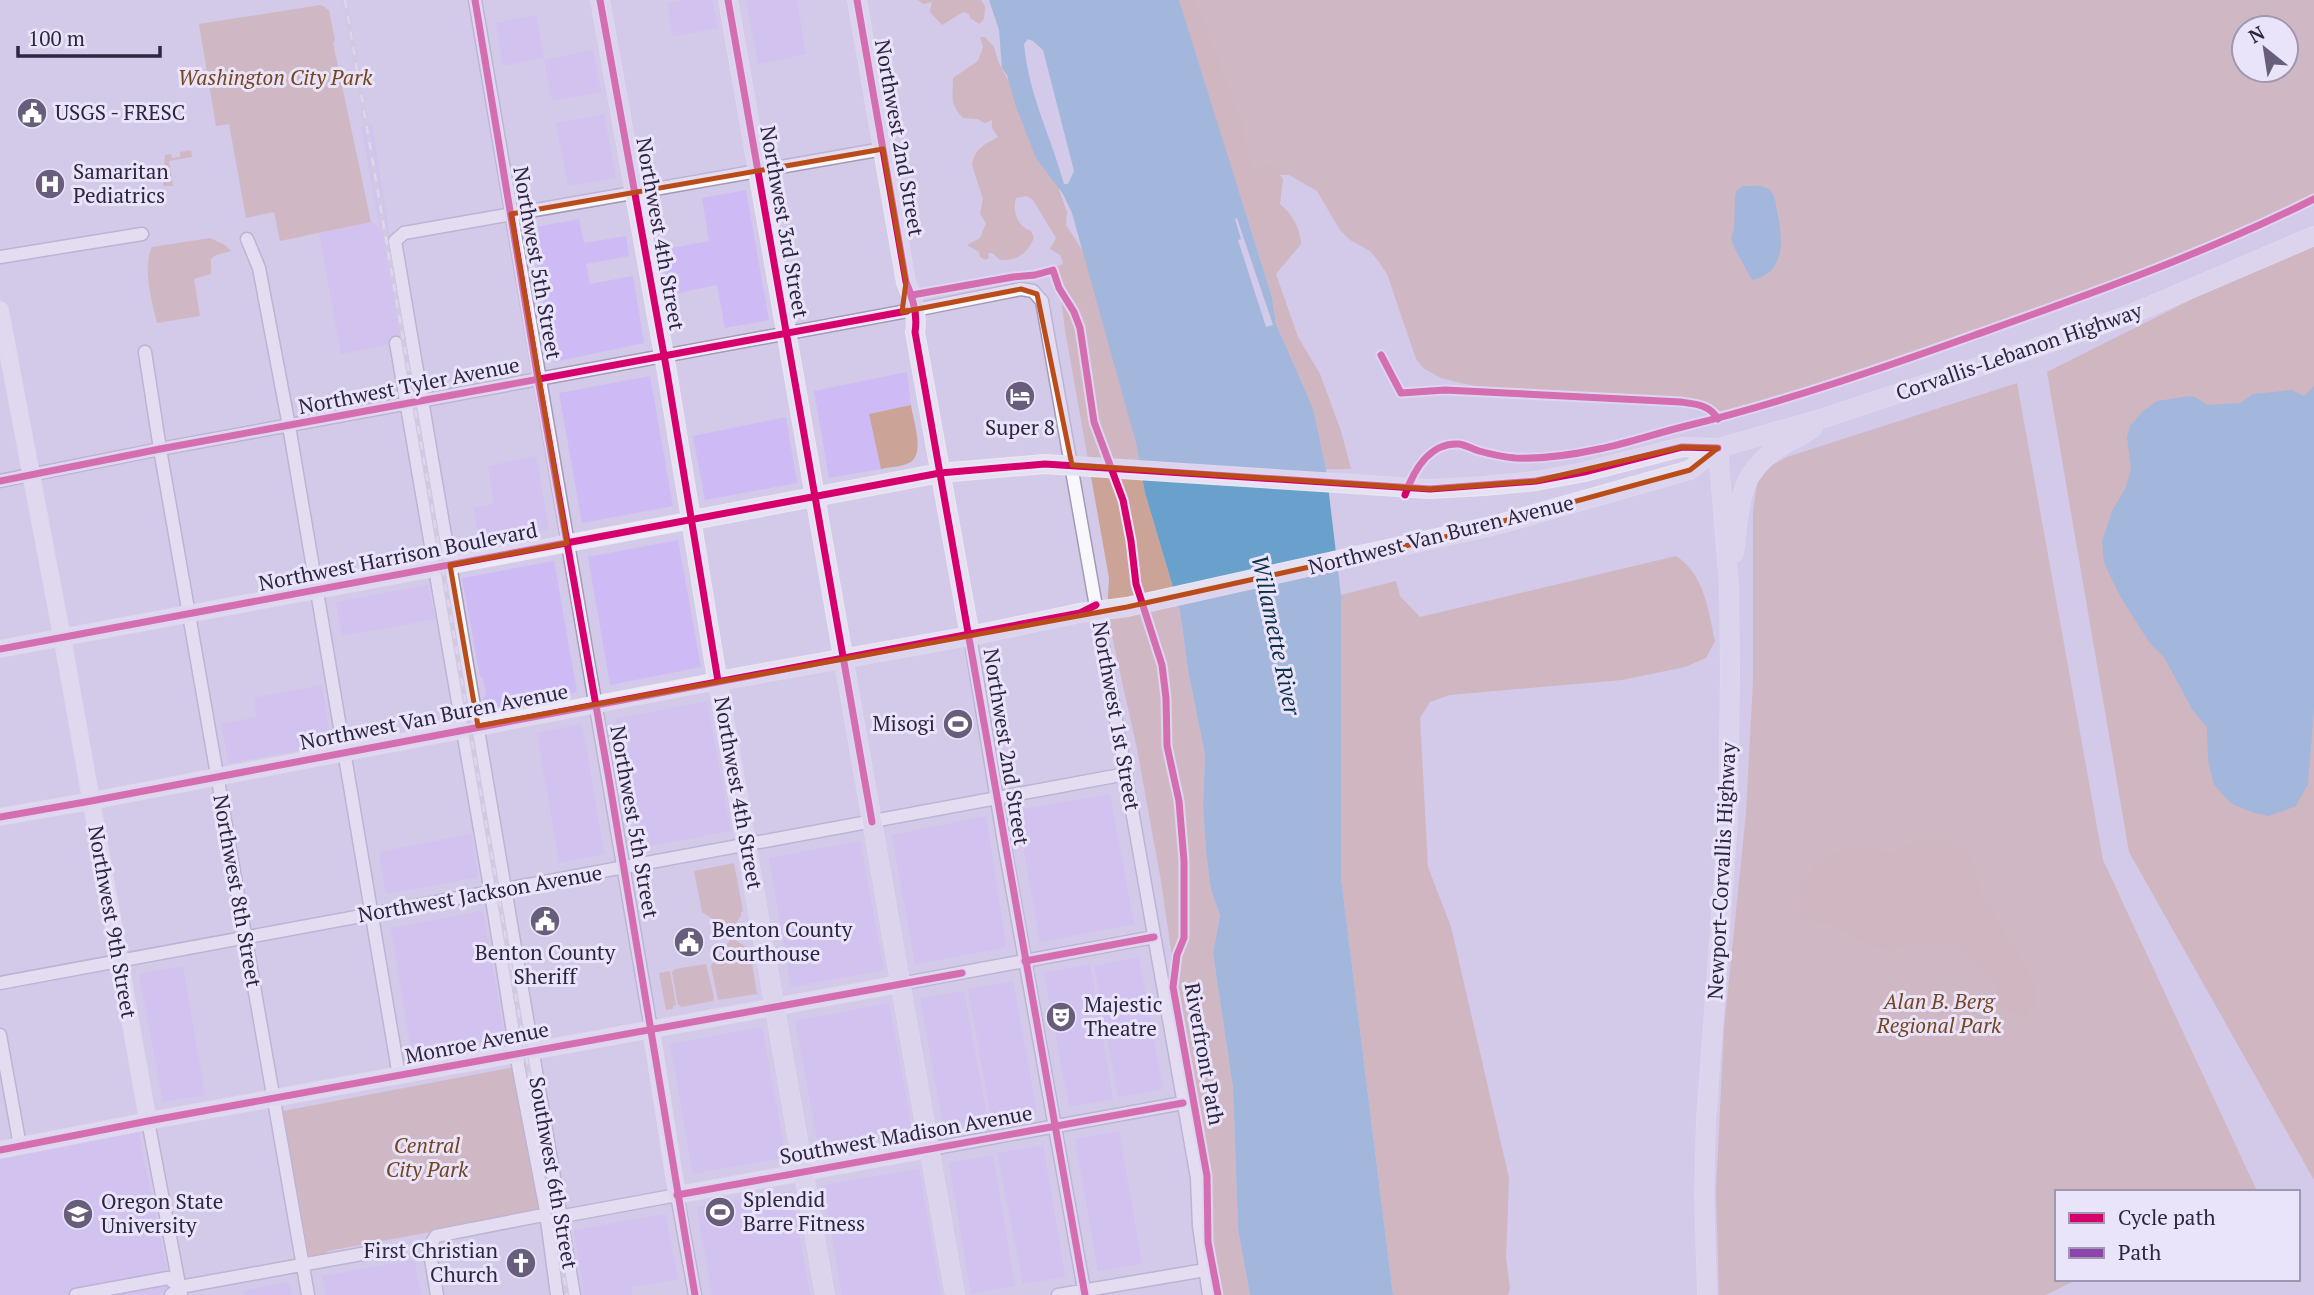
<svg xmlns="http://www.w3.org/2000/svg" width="2314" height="1295" font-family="'PT Serif',serif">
	<rect width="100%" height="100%" fill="#d3c9e9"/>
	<path fill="#cebbf5" d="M685,0h27l6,28 -45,8 -6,-33z
		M746,0h51l9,54 -48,10z
		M536,15l8,42 -41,9 -7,-43z
		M593,50l8,42 -49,9 -8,-41z
		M604,114l12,64 -48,8 -12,-63z
		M372,125l23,143 21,127 -6,1 -10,-54 -59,12 -22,-121 52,-11 9,7 -19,-103z
		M746,190l23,130 -44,8 -8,-43 -48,10 -8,-45 48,-9 -7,-43z
		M579,219l5,24 42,-7 3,20 -43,8 4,20 43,-8 11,67 -90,19 -24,-134z
		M907,372l4,33 -41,9 11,55 -52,9 -15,-87z
		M650,376l23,130 -91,17 -23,-130z
		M786,417l11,66 -92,17 -12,-64z
		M421,419l23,130 -8,1 -22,-130z
		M536,456l13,73 -70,13 -5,-34 20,-4 -6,-38z
		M678,540l23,127 -91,18 -22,-128z
		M554,561l23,131 -92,18 -2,-10 3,-6 -3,-15 -3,-3 -18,-98z
		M428,585l7,34 -93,17 -6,-34z
		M322,685l9,59 -100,19 -3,-2 -7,-37 36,-7 -3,-19z
		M707,701l24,130 -93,17 -22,-129z
		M582,724l22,130 -45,9 -22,-130z
		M1110,794l24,130 -94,18 -23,-132z
		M986,816l20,129 -2,3 -89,16 -23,-129z
		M471,834l7,43 -92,17 -7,-42z
		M860,841l24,129 -93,17 -22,-129z
		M483,911l22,127 -93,17 -21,-127z
		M1139,957l24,132 -45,8 -24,-131z
		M1090,964l23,135 -44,8 -25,-134z
		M183,966l22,129 -42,7 -24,-128z
		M1013,981l24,132 -45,9 -24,-133z
		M964,991l24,130 -44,9 -24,-132z
		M889,1003l24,132 -94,15 -24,-129z
		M762,1027l24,130 -93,17 -23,-130z
		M138,1130l34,165h-172v-138z
		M1119,1131l23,133 -44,7 -23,-132z
		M1043,1145l22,132 -42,7 -26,-131z
		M993,1155l22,131 -44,8 -22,-131z
		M919,1169l22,126h-99l-19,-110z
		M791,1191l19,104h-98l-15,-88z
		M665,1214l13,65 -47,8 1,8h-48l-10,-65z
		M414,1260l7,35h-95l-4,-19z
		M289,1282l3,13h-48l-1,-4z"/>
	<path fill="#cba497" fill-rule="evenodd" d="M1179,0h1135v195l-127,60 -244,88 -219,71 -19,-11 -173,-8 -67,-11 -24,-6 -18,-10 -7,-9 -29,-85 -8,-12 -9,-11 -20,-11 -10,-10 -23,-39 -28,-16h-10l-41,15zM2244,28h42v42h-42z
		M321,5l8,5 6,30 -2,3 38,179 -91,19 -6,-29 -28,6 -17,-94 -13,2 -17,-102z
		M191,150l1,7 -23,4 4,25h-10l2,-31 6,-1 1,4 8,-1v-5z
		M210,238l15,7 6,6 -15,4 -5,4v15l-17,5 6,37 -43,7c-5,-22 -15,-54 -5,-76z
		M1084,257l52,186 9,50 35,118 8,59 17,85 -2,50 3,47 5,38 9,25 -7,38 20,135 5,141 12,66h-28l-12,-63v-47l-32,-186 -17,-118 -24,-132 -30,-135 2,-36 -44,-248 -4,-31 4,-6 -8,-27z
		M2017,383l86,477 154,331 -200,1v87h21l-32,16h-327l-3,-105 8,-161 22,-216 7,-132v-169l4,-29 10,-15 20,-11z
		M911,405c2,15 15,50 -2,58 -8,4 -20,4 -28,6l-12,-55z
		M734,863l9,48 -2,1v4l-9,13h-5l-25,-17 -8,-41z
		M730,940h5l11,7 1,4h3l7,43 -39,6 -7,-34z
		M706,964l8,33 -1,4 -32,6 -1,-2h-2l-6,-33 3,-3z
		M670,971l6,34 -3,1v3l-7,1 -7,-37z
		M509,1068h4l29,139 -4,5 -210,39 -9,9 -10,-1 -26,-148z"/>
	<path fill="#caa091" d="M918,0h63l4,6 -1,13 -5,5 -9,-6 -1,-4 -6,-2 -21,13 -12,-13 2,-10 -9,2z
		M1179,0h17v5l5,8 42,113c5,16 2,36 13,48l4,-2 2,-8c10,0 16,8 21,15l-3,25c12,10 20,23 21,40l-25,30 22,63 22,37 21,57 10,38h-25l-13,-61 -37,-84 -4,-27z
		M980,37h5l9,10 4,14 64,120 -3,9 8,22 -1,13 19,29 48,175v14l4,10 -2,7c-14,4 -34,-10 -34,-25 -1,-6 1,-12 2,-18l-9,-13 -4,-22v-3l9,-6 -6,-8 1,-15 -10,-12c10,-32 4,-29 -20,-47l-4,-19 3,-10 -3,-7 -10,-6 6,-11 -23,-38 -6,-4 -11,2c-4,13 1,28 15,33l3,7c-8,17 -16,22 -34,22l-8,-7h-4l1,5 -4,2 -5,-3 -1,-5 -12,-7 13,-7 6,-15 -6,-9 3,-15 -11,-34c3,-17 12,-20 26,-28l-6,-9v-8l-7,3 -8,-4 -14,-1c-14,-15 -10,-21 -10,-40l25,-17 5,-14z
		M2314,238v942l-185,-328 -82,-480z
		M1676,556c29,19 32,54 39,85l-9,17 -21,9 -63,13 -172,15 -20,7 -10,16 8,149 23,60 58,251 -3,80 4,30 -2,7h-115l-52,-417v-283l55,-14 4,15 20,21z
		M1947,838l23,17 14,44 29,45 22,39 1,20 -10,13 -20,-4 -9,-8v-19l-39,-40 -36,-3 -31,9 -22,-5 -37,-22 -32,-4v-33l19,-27 37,-15 35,8 27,-13z"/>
	<path fill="#69a0cc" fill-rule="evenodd" d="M989,0h190l93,297 4,27 37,84 13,61 15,126v283l52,417h-143l-12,-66 -5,-141 -20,-135 7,-38 -9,-25 -5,-38 -3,-47 2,-50 -17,-85 -8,-59 -35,-118 -9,-50 -64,-230 -9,-19 -27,-36 -20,-51 -9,-32 -5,-7 -3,-38zM1028,39l5,2 10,9 31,121 -6,13h-4c-14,-50 -35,-88 -40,-140z
		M1743,186c9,0 19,-2 27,4 5,5 6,14 7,21 6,26 10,62 -25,69l-17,-31 -4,-11 3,-9 1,-34 2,-5z
		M2314,386v323l-6,75 -12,22 -27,10 -15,-3 -22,-9 -18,-19 -6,-25 -1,-32 -15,-19 -28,-52 -15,-15 -29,-46 -16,-33 -2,-22 10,-30 14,-24 5,-19 -4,-31 3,-11 13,-15 14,-10 33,-5 7,2 10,7 33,-2 13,-9 39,-4 12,6z"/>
	<path fill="#d3c9e9" d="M1237,218l36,107 -7,2 -28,-87 3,-1 -6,-20z"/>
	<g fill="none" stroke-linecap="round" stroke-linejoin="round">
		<g stroke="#a39ab6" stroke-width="15">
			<path id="minor" d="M475,0l176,1029
				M247,239l12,29 30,158 110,650
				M0,257l142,-23
				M915,310l106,-21 12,2 9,10 155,877 2,48 10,69
				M396,343l95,550 28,177 26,135 12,90
				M145,352l15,97 148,846
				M0,481l160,-32 747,-138
				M970,636l35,212 80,447
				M0,983l1126,-209
				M900,984l254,-47
				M0,1035l20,111
				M148,1121l33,174
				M930,1149l253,-46
				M76,1295l92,-17 12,9
				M171,1295l9,-8 187,-34
				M437,1295l-8,-48 7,-11 102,-20 31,-1 108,-20 18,100
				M574,1295l-179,-1054 9,-8 479,-84
				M1058,1295l147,-25"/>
		</g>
		<g stroke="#ebe7f5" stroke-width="18">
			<path id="major" d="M0,310l65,343 83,468
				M0,649l693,-129
				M0,817l91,-16 627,-120
				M651,1029l26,166 253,-46
				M0,1150l148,-29 752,-137"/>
		</g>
		<g stroke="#ebe7f5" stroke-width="20">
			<path id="highway" d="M600,0l67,372 48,294 110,629
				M728,0l227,1295
				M857,0l49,282c7,16 12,33 9,50l55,304
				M1229,476l201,13 54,-3 52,-5 48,-9 98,-25 36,1 106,-30 205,-68 100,-35 185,-79
				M693,520l247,-47 105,-9
				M1734,553c6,-43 2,-76 41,-103 12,-9 27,-13 38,-23
				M718,681l252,-45 110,-23 47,-6 369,-82 194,-55 28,-22
				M1707,1295l-3,-100 2,-75 22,-299 2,-149 -1,-86 -11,-138"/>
		</g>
		<use href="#minor" stroke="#f8f7fc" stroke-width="12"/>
		<use href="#major" stroke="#edeaf4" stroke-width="16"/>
		<use href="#highway" stroke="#e6e1f1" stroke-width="18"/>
		<g stroke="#cdcad4" stroke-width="5">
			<path id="rail" d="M345,0l222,1295"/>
		</g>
		<use href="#rail" stroke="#eae4fa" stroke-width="2.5" stroke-dasharray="8" stroke-linecap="butt"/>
		<g stroke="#ebe7f5" stroke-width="20" stroke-linecap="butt">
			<path id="highway-bridge" d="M1045,464l184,12"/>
		</g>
		<use href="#highway-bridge" stroke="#e6e1f1" stroke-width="18"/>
		<path stroke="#8e44ad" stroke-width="5" stroke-dasharray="10 5" stroke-linecap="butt" d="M367,1253l63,-10"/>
		<g stroke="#eae4fa" stroke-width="11">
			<path id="cycleway" d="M475,0l63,379 71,400 86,516
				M600,0l67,372 51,309
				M728,0l144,822
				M857,0l49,282c7,16 12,33 9,50l170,963
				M912,295l101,-18 22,-2 18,-5 6,18 15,24 6,16 14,94 29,78 8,41 5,43 26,81 4,33 1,48 12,55 5,60v77l-7,17 -4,32 34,189 1,66 10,53
				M1381,355l20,38 44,-3 236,12c15,2 29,3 37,17
				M0,481l160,-32 747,-138
				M1405,495c8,-23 24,-53 54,-51 7,1 13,5 20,7 11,3 24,6 36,7 28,1 57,-3 84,-9 30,-6 58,-16 87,-23 98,-24 194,-57 289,-91 115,-41 229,-81 339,-136
				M0,649l940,-176 105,-9 385,25 106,-8 48,-9 98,-25 36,1
				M0,817l91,-16c329,-64 660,-124 989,-188l16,-8
				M1025,961l129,-24
				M0,1150l148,-29 814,-148
				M677,1195l506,-92"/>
		</g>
		<use href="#cycleway" stroke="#d6006c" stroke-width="7"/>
	</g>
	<path d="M0 0H2314V1295H0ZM883,149l23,133 -4,30 119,-23 16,5 35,171 358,24 106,-8 146,-34 36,1 -28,22 -249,68 -314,69 -649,119 -28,-161 117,-22 -56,-329z" fill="#d3c9e9" fill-opacity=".55" fill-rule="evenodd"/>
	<path fill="none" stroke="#ba4c19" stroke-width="5" stroke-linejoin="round" d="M883,149l23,133 -4,30 119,-23 16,5 35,171 358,24 106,-8 146,-34 36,1 -28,22 -249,68 -314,69 -649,119 -28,-161 117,-22 -56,-329z"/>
	<defs>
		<g id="civic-disc" transform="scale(1.575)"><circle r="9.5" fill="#685e7b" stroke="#eae4fa"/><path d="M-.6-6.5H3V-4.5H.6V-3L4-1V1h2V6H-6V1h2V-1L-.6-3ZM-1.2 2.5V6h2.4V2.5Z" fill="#fff"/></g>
		<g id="hospital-disc" transform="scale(1.575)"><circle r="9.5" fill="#685e7b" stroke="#eae4fa"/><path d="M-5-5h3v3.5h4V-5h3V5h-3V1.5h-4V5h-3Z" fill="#fff"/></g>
		<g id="hotel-disc" transform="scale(1.575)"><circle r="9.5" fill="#685e7b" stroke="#eae4fa"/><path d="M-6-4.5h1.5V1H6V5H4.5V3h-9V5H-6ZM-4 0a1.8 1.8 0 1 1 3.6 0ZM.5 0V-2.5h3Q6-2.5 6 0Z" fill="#fff"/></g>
		<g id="stadium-disc" transform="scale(1.575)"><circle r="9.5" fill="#685e7b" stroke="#eae4fa"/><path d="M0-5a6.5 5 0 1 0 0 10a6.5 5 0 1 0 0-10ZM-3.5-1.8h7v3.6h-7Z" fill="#fff"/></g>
		<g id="theatre-disc" transform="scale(1.575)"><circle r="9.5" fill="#685e7b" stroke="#eae4fa"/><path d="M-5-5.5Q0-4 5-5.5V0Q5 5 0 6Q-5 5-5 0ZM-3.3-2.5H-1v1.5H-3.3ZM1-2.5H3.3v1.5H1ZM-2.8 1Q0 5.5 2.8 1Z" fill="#fff"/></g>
		<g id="university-disc" transform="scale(1.575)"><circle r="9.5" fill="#685e7b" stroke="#eae4fa"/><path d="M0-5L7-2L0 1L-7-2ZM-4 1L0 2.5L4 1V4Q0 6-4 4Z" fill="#fff"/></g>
		<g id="church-disc" transform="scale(1.575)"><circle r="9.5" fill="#685e7b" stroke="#eae4fa"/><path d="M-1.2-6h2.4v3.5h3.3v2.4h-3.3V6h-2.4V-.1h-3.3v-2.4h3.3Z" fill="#fff"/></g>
	</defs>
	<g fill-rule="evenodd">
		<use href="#civic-disc" x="32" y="113"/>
		<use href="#hospital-disc" x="50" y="184"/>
		<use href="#hotel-disc" x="1020" y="396"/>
		<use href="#stadium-disc" x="958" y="724"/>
		<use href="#civic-disc" x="545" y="921"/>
		<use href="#civic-disc" x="689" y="942"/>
		<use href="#theatre-disc" x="1061" y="1017"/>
		<use href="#stadium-disc" x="720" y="1212"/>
		<use href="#university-disc" x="78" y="1214"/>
		<use href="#church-disc" x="521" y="1263"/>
	</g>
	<g text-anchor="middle" stroke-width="6" stroke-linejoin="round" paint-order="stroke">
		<g font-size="21" font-style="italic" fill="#74451e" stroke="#eae4fa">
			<text x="275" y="85">Washington City Park</text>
			<text x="1939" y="1009">Alan B. Berg<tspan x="1939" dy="24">Regional Park</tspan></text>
			<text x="427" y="1153">Central<tspan x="427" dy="24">City Park</tspan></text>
		</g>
		<g font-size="21" fill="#2e2540" stroke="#eae4fa" text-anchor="start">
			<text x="55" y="120">USGS - FRESC</text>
			<text x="73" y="179">Samaritan<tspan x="73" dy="24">Pediatrics</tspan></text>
			<text x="1020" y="435" text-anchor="middle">Super 8</text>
			<text x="935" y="731" text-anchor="end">Misogi</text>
			<text x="712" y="937">Benton County<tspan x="712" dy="24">Courthouse</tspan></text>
			<text x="545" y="960" text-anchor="middle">Benton County<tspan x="545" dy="24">Sheriff</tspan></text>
			<text x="1084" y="1012">Majestic<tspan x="1084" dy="24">Theatre</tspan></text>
			<text x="743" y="1207">Splendid<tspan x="743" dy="24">Barre Fitness</tspan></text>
			<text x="101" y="1209">Oregon State<tspan x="101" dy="24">University</tspan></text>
			<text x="498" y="1258" text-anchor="end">First Christian<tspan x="498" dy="24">Church</tspan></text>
		</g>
		<g font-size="21" fill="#2e2540" stroke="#eae4fa">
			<text transform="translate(899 138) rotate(80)" y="7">Northwest 2nd Street</text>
			<text transform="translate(784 222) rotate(80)" y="7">Northwest 3rd Street</text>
			<text transform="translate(660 234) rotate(80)" y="7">Northwest 4th Street</text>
			<text transform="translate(537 263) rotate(80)" y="7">Northwest 5th Street</text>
			<text transform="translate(2019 352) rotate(-19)" y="7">Corvallis-Lebanon Highway</text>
			<text transform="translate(409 386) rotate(-11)" y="7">Northwest Tyler Avenue</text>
			<text transform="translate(1441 535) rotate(-14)" y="7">Northwest Van Buren Avenue</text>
			<text transform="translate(398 557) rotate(-11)" y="7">Northwest Harrison Boulevard</text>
			<text transform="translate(1116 716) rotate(80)" y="7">Northwest 1st Street</text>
			<text transform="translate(434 717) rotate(-11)" y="7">Northwest Van Buren Avenue</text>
			<text transform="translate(1006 747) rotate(81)" y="7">Northwest 2nd Street</text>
			<text transform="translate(738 793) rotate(80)" y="7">Northwest 4th Street</text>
			<text transform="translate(634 822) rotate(80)" y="7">Northwest 5th Street</text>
			<text transform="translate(1722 871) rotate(-87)" y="7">Newport-Corvallis Highway</text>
			<text transform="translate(237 891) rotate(80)" y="7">Northwest 8th Street</text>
			<text transform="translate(480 894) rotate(-10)" y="7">Northwest Jackson Avenue</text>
			<text transform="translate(112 922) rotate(80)" y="7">Northwest 9th Street</text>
			<text transform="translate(477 1043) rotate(-11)" y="7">Monroe Avenue</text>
			<text transform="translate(1204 1054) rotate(80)" y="7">Riverfront Path</text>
			<text transform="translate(906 1135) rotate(-10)" y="7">Southwest Madison Avenue</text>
			<text transform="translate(553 1173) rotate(80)" y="7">Southwest 6th Street</text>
		</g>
		<g font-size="23" font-style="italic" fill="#0b3045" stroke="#eae4fa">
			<text transform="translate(1276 635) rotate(78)" y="8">Willamette River</text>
		</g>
	</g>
	<rect x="2055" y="1190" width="245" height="91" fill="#eae4fa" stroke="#9f98b0" stroke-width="2"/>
	<rect x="2069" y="1213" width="35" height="10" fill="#d6006c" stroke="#9f98b0" stroke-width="2"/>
	<text x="2118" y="1225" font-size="21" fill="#2e2540">Cycle path</text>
	<rect x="2069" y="1248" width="35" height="10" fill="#8e44ad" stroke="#9f98b0" stroke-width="2"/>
	<text x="2118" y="1260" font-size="21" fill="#2e2540">Path</text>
	<g transform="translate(2265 49) rotate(330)"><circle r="33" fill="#eae4fa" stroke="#9f98b0" stroke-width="2"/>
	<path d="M0-5L12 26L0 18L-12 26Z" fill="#685e7b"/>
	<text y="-10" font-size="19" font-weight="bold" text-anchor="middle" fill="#2e2540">N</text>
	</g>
	<path d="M18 46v10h142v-10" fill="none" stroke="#2e2540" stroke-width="3.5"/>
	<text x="28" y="46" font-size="21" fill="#2e2540" stroke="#eae4fa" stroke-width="5" paint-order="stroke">100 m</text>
</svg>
